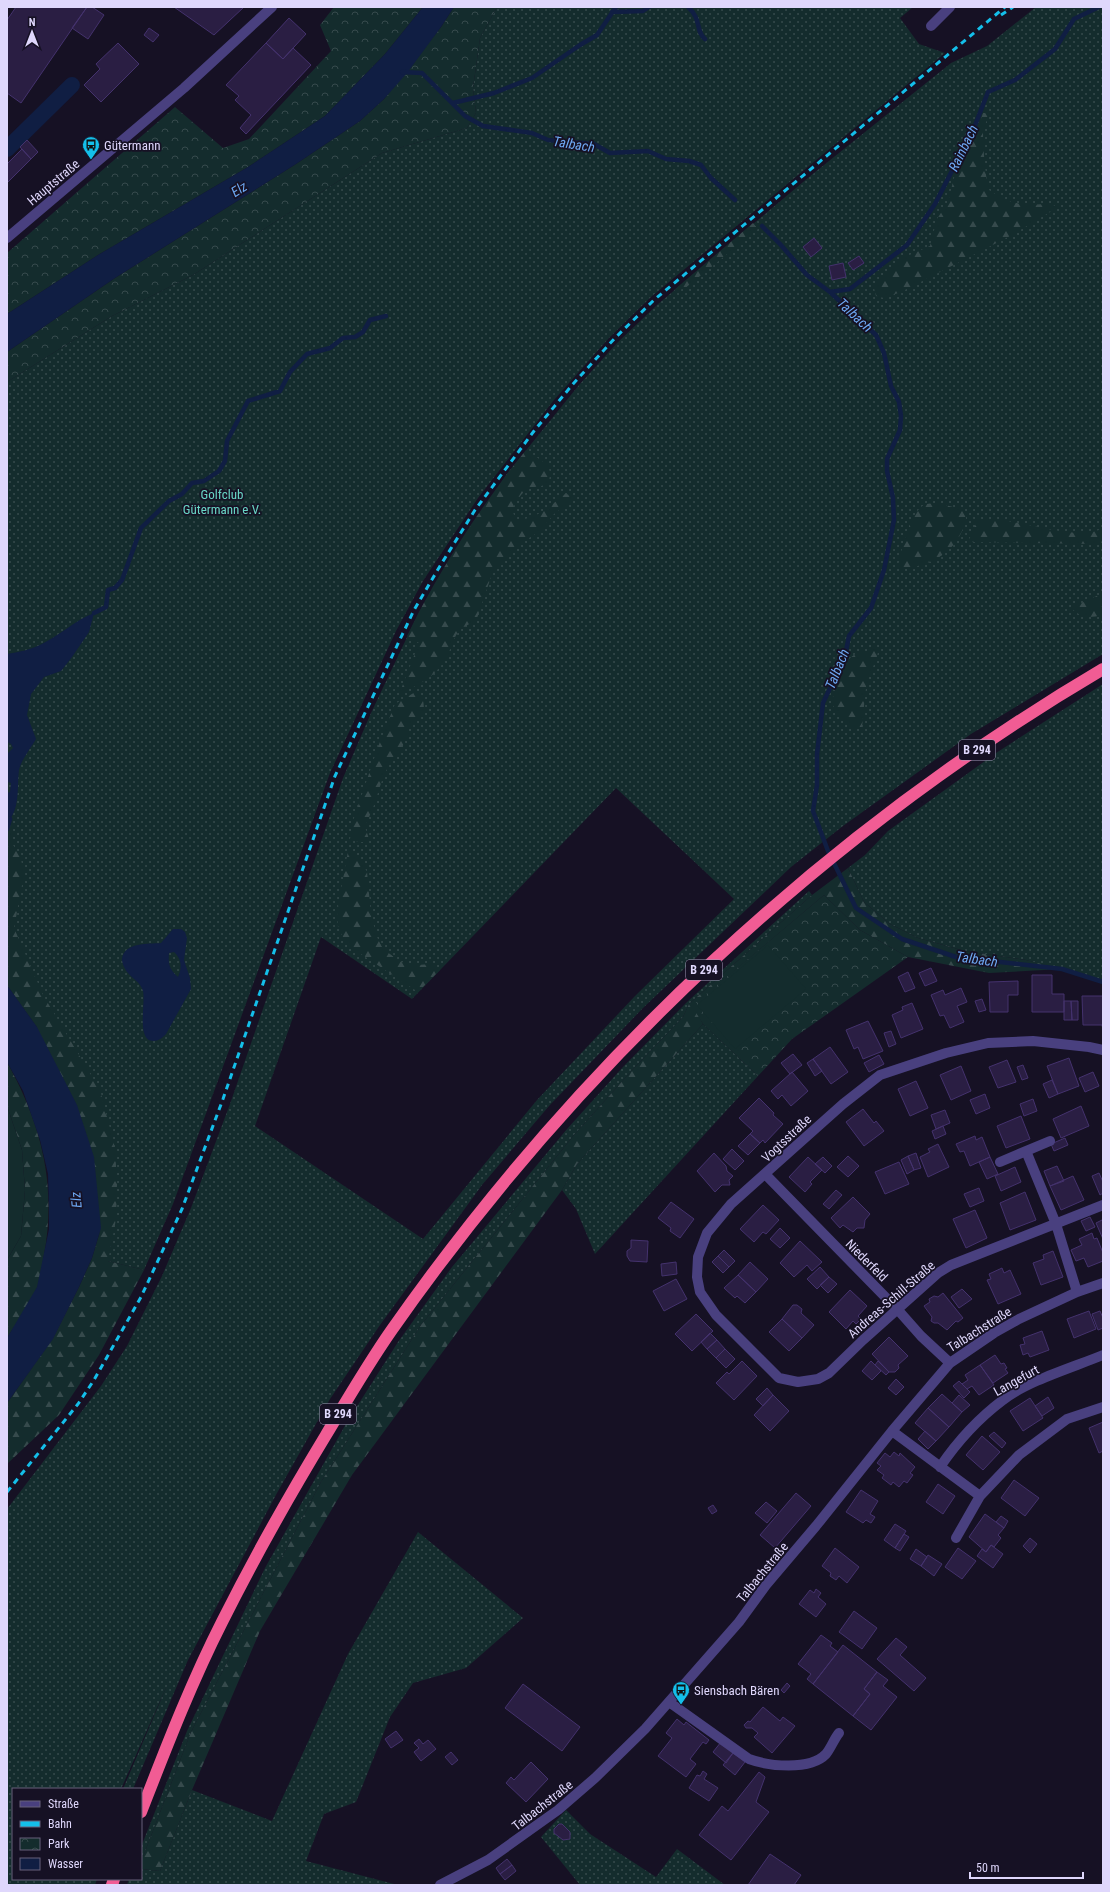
<svg xmlns="http://www.w3.org/2000/svg" width="1110" height="1892" font-family="'Roboto Condensed',sans-serif">
	<defs>
		<pattern id="grass-dots" width="8" height="8" patternUnits="userSpaceOnUse"><rect width="8" height="8" fill="#142c2d"/><path d="M2 2h.1M6 6h.1" fill="none" stroke="#364a4c" stroke-width="1.8" stroke-linecap="round"/></pattern>
		<pattern id="forest-firs" width="22" height="20" patternUnits="userSpaceOnUse"><rect width="22" height="20" fill="#142c2d"/><path d="M5 1l3.5 6h-7zM16 11l3.5 6h-7z" fill="#364a4c"/></pattern>
		<pattern id="park-crowns" width="20" height="18" patternUnits="userSpaceOnUse"><rect width="20" height="18" fill="#142c2d"/><path d="M2 6a3 3 0 1 1 6 0M12 15a3 3 0 1 1 6 0" fill="none" stroke="#364a4c"/></pattern>
	</defs>
	<rect width="100%" height="100%" fill="#161124"/>
	<path fill="url(#grass-dots)" fill-rule="evenodd" d="M497,7h416l-13,11 19,26 26,9 -294,244 -42,41 -55,62 -76,98 -55,83 -27,50 -66,142 -157,431 -29,66 -36,-9 -71,-234 -30,-42v-603l105,-66 81,-41 189,-122 85,-25 9,-15 -3,-25 7,-50z
		M1036,7h67v647l-132,80 -128,92 -52,41 -148,141 -94,98 -67,79 -102,140 -50,74 -53,94 -89,167 -55,129h-10l45,-106 -47,106h-108v90h84l-2,6h-88v-376l94,-123 26,-40 35,-70 29,-68 39,-104 113,-326 28,-65 48,-101 38,-64 49,-73 73,-90 38,-42 41,-39 151,-127 142,-114 36,-17zM616,788l118,111 -99,97 -98,104 -114,139 -168,-113 66,-189 91,62z
		M1103,684v298l-77,-22 -61,-9 -47,-13 -28,-14 -26,-22 -16,-34 17,-13 23,-24 108,-78z
		M809,891l3,4 -123,109 -6,13 -47,49 -62,69 -153,190 -100,157 -130,250 -50,130v-15l46,-116 78,-163 82,-146 51,-80 54,-75 115,-138 55,-61 65,-66z
		M703,1024l55,52 -163,178 -19,-45 -14,-19 15,-26z
		M418,1532l105,86 -57,50 -53,15 -23,34 -34,85 -32,12 -18,47 92,24h-271l2,-6h12v-10l19,2 32,-81 80,31 76,-167z
		M566,1810l24,24 66,43 21,-28 48,36h-145l-39,-48z"/>
	<path fill="url(#forest-firs)" d="M983,113h5c0,8 -4,12 -5,18 0,14 2,45 6,59 24,16 33,15 62,14l4,2v3l-43,26 -111,57 -17,6 -8,-2 -2,-8 5,-8 26,-23 25,-11 7,-27 11,-17 7,-28 20,-37z
		M753,223l5,6 -74,60 -10,1z
		M526,450l22,15 2,8 -1,9c-7,6 -11,3 -18,6 -10,3 -15,14 -19,22l4,10c20,0 34,-14 49,-26l7,1 2,4 -20,15 -14,17 -22,14 -19,18 -8,14 -15,44c-25,10 -19,17 -30,37 -9,17 -28,29 -46,34l19,-49 -12,-7c32,-66 73,-129 119,-186z
		M939,503l24,7c1,2 3,6 3,9 0,3 -2,8 -4,12 -10,24 -39,39 -64,36 3,-15 12,-59 29,-63 4,-1 9,-1 12,-1z
		M978,519c9,0 18,1 28,2 25,3 75,20 97,7v13l-10,3 -125,-2z
		M1103,593v22c-15,3 -20,4 -32,-7z
		M878,647c1,12 -8,23 -11,36 -3,14 -3,29 -5,44l-10,3 -21,-27c4,-12 12,-42 23,-48 6,-3 16,-4 24,-8z
		M417,691l6,7 1,11 -3,8 -10,7 -10,27 -11,12 -7,14 -9,28 -9,22 4,12c-7,5 -12,3 -19,0l3,-18 25,-74 17,-43z
		M7,815l3,4 3,26 7,10 4,19 -10,54 29,67 57,95 15,58 2,36 -1,35 -8,42 36,9 -45,85 -40,60 -52,49v-61l46,-65 26,-51 13,-29 9,-30 -64,-201 -30,-42z
		M348,851l11,6 8,15 4,43 6,22 6,12 18,13 16,3 16,-1 7,6 -22,22 -72,-48 -8,-17 -1,-15z
		M848,868l16,34 26,22 28,14 47,13 61,9 36,9 -73,4 -81,-16 -48,-27 -36,-35 -131,111 10,18 -126,140 -15,26 -210,285 -92,156 -68,159 -32,81 -19,-2v-7l50,-130 130,-250 100,-157 153,-190 62,-69 47,-49 6,-13 123,-109z
		M7,1062c34,62 50,122 37,193 -2,10 -3,23 -7,33 -7,17 -20,34 -30,50v-78l14,-24 4,-46 -3,-40 -15,-44z"/>
	<path fill="url(#park-crowns)" d="M334,7h89l-38,47 -60,62 -77,51 -150,88 -91,59v-61l168,-146 48,41 26,-9 82,-88 -11,-26z
		M454,7h43l-17,31 -7,50 3,25 -9,15 -85,25 -189,122 -81,41 -105,66v-30l108,-74 181,-114 64,-43 24,-22 57,-72z
		M824,895l36,35 48,27 -116,82 -34,37 -55,-52 -11,-18z"/>
	<path fill="#142c2d" d="M768,945l38,44 -71,60 -38,-44z
		M7,1106l15,44 3,40 -4,46 -14,24z"/>
	<path fill="#101e43" fill-rule="evenodd" d="M423,7h31l-13,20 -34,46 -23,26 -24,22 -64,43 -181,114 -108,74v-38l91,-59 150,-88 77,-51 60,-62z
		M94,613l-5,19 -17,25 -11,14 -17,6 -13,17 -4,21 9,24c-5,9 -15,21 -17,31 -2,15 1,36 -9,49l-3,-4v-22l3,-1 1,-9 -4,-1v-28l6,-6 -2,-4 -4,-2v-88c12,-2 22,-4 33,-9 19,-9 34,-24 54,-32z
		M173,929h8l4,3 2,6 -3,22 6,18 1,11 -25,45c-4,4 -7,7 -13,7 -17,-1 -7,-38 -10,-50 -2,-8 -10,-12 -15,-18 -3,-3 -6,-10 -6,-14 2,-17 27,-15 39,-16zM174,952c8,7 8,16 4,25 -9,-8 -10,-13 -9,-24z
		M7,985l30,42 40,78 17,52 7,71 -9,30 -13,29 -26,52 -46,64v-65l30,-51 12,-58v-21l-1,-34 -8,-34 -17,-49 -16,-29z"/>
	<g fill="none" stroke-linecap="round" stroke-linejoin="round">
		<path stroke="#101e43" stroke-width="4.5" d="M688,7c14,12 7,24 17,32
			M612,12l31,-1 6,-4
			M402,72l20,1 43,43 18,10 49,7 16,7 46,4 16,9 38,-2 18,8 23,2 12,4 10,13 24,22
			M453,103l41,-10 38,-15 48,-33 17,-10 19,-28
			M762,226l18,18 27,31 23,17 46,43 8,18 7,33 8,16 2,14 -1,14 -13,29v12l6,27 1,22 -10,50 -13,38 -22,28 -4,20 -22,47 -6,51v31l-4,26 15,40 28,57 46,31 54,18 106,12 41,13
			M830,292l20,-3 57,-44 28,-41 39,-76 14,-36 27,-12 40,-31 19,-30 25,-12
			M94,613l12,-6 2,-17 7,-2 7,-8 19,-52 28,-27 13,-7 10,-11 12,-2 15,-10 6,-10 2,-20 21,-40 32,-10 10,-19 17,-18 23,-6 13,-10 12,-1 8,-5 7,-12 16,-4
			M7,829l3,-10"/>
		<path stroke="#101e43" stroke-width="16" d="M7,149l65,-64"/>
	</g>
	<path fill="#2a1e43" stroke="#44326d" d="M16,7h71l-66,96 -14,-10v-73z
		M87,7h5l12,8 -16,24 -16,-11z
		M174,7h70l-30,28z
		M289,18l17,16 -23,25 -17,-16z
		M149,28l10,7 -6,7 -9,-7z
		M118,43l21,21 -38,38 -17,-17 16,-16 -4,-5z
		M266,43l17,16 10,-11 18,17 -65,69 -6,-6 11,-13 -16,-15 4,-4 -13,-11z
		M27,140l11,12 -7,7 -11,-12z
		M22,149l9,10 -24,24v-19z
		M814,238l8,10 -11,9 -8,-10z
		M859,256l5,7 -11,7 -5,-7z
		M843,263l3,14 -14,3 -3,-14z
		M931,968l6,13 -12,5 -6,-13z
		M908,972l7,16 -10,4 -7,-15z
		M1032,975h20v19h12v18h-32z
		M1018,981v14h-10v17h-18l-1,-30z
		M961,988l6,14 -10,4 7,16 -14,6 -6,-13 -4,1 -9,-21 12,-5 2,5z
		M1082,996h21v34l-1,-5h-19z
		M982,999l4,11 -7,2 -4,-11z
		M1064,1001h7l1,19h-8z
		M1071,1001h7v19h-6z
		M912,1003l11,26 -22,9 -9,-23 11,-5 -1,-3z
		M868,1021l15,30 -20,8 -5,-12 -4,2 -8,-19z
		M891,1031l5,13 -7,3 -5,-14z
		M830,1047l18,25 -17,12 -18,-25z
		M793,1054l9,11 -12,9 -9,-11z
		M879,1055l5,9 -15,8 -5,-9z
		M1069,1058l10,28 -21,8 -11,-28z
		M813,1059l9,12 -7,5 -8,-13z
		M1007,1060l9,22 -18,6 -9,-21z
		M1023,1065l5,13 -6,2 -5,-13z
		M961,1066l10,25 -20,9 -11,-25z
		M792,1072l16,19 -17,15 -9,-11 -4,4 -7,-8z
		M1093,1072l6,14 -14,6 -6,-14z
		M1052,1080l6,14 -9,4 -6,-14z
		M916,1081l12,27 -18,8 -12,-27z
		M985,1094l5,14 -14,6 -6,-14z
		M759,1098l15,15 -1,2 10,9 -18,19 -2,-3 -3,3 -10,-9 3,-3 -14,-13z
		M1033,1099l4,12 -13,5 -4,-12z
		M1081,1106l8,20 -28,12 -8,-19z
		M863,1109l11,14 2,-2 8,10 -20,15 -18,-24z
		M945,1110l5,13 -14,6 -5,-14z
		M1021,1116l9,23 -24,9 -9,-22z
		M943,1126l3,8 -11,5 -3,-8z
		M750,1134l10,9 -12,12 -10,-9z
		M975,1136l1,4 6,-3 8,20 -20,9 -6,-15 -4,1 -4,-8z
		M1065,1138l3,7 -14,6 -3,-7z
		M938,1144l11,23 -21,10 -8,-20 10,-5 -2,-3z
		M732,1149l12,12 -9,9 -12,-11z
		M714,1153l12,13 1,5 6,5 -4,4 1,5h-8l-7,7 -18,-21z
		M916,1153l5,15 -7,2 -6,-14z
		M848,1156l11,10 -11,11 -11,-10z
		M908,1156l6,14 -7,4 -6,-14z
		M808,1157l14,13 -12,12 2,2 -7,8 -16,-15z
		M823,1157l9,9 -7,7 -10,-9z
		M990,1157l8,17 -11,5 -8,-17z
		M899,1162l10,22 -24,10 -10,-22z
		M1057,1166l7,15 -14,5 -6,-15z
		M1015,1167l6,15 -20,9 -6,-15z
		M1099,1173l4,9v11l-3,2 -8,-19z
		M1073,1176l11,24 -23,10 -11,-24z
		M979,1188l5,13 -14,6 -6,-13z
		M836,1190l6,5 -13,14 -6,-5z
		M1025,1192l11,28 -26,10 -10,-27z
		M853,1197l17,17 -5,6 -1,8h-7l-4,4 -10,-7 -3,3 -9,-10z
		M671,1202l23,17 -14,19 -10,-7 1,-3 -13,-10z
		M763,1205l16,15 -13,14 -3,-2 -9,10 -14,-13z
		M975,1210l12,28 -21,10 -13,-29z
		M1090,1217l5,10 -9,4 -5,-10z
		M1102,1220l1,3v16l-7,-16z
		M780,1228l10,10 -10,10 -10,-9z
		M1092,1233l2,6 3,-1 6,15v8l-15,6 -4,-9 -8,3 -5,-11 11,-5 -3,-6z
		M631,1240l17,1 -1,21 -17,-1 -3,-5v-5l4,-3z
		M800,1241l22,21 -10,9 -5,-6 -13,12 -14,-14z
		M724,1250l11,11 -6,6 -11,-11z
		M1053,1251l10,26 -22,8 -8,-22 11,-4 -1,-4z
		M718,1256l11,11 -6,6 -11,-11z
		M676,1262l1,12 -15,2 -1,-12z
		M750,1262l18,17 -12,13 -18,-17z
		M820,1267l9,10 -12,12 -10,-10z
		M1002,1268l2,5 6,-3 11,24 -23,10 -11,-24 4,-1 -2,-5z
		M738,1275l18,17 -11,11 -8,-7 -2,2 -11,-10z
		M829,1277l8,7 -9,9 -8,-8z
		M676,1279l11,20 -23,12 -11,-20z
		M962,1289l10,10 -13,9 -8,-11z
		M850,1290l17,16 -9,10 3,3 -5,5 -3,-3 -7,8 -17,-17z
		M943,1293l20,25 -5,4 -2,-1 -9,9 -9,-7h-4l-3,-2 1,-4 -8,-11 6,-4 -1,-3 5,-3 4,1z
		M793,1305h4l5,4 -1,4 13,12 -12,13 -20,-19z
		M1089,1311l7,18 -22,9 -7,-19z
		M1100,1311l3,7v10l-5,2 -6,-16z
		M696,1314l17,17 -21,20 -17,-17z
		M782,1319l20,19 -13,13 -20,-19z
		M1042,1331l7,19 -19,7 -2,-4 -5,2 -3,-10 5,-1 -2,-6z
		M710,1333l7,7 -10,9 -6,-7z
		M889,1337l19,19 -10,9 1,3 -4,4h-6l-17,-18z
		M717,1340l8,9 -9,9 -9,-9z
		M725,1349l10,10 -9,9 -10,-10z
		M995,1355l6,9 3,-1 3,5 -2,1 3,4 -15,10 -13,-18z
		M742,1361l15,15 -23,24 -18,-17 11,-11 2,2z
		M871,1361l10,10 -9,9 -10,-9z
		M878,1361l11,11 -3,3 -11,-10z
		M980,1365l14,20 -15,10 -7,-9 -5,3 -5,-5 6,-4 -3,-5z
		M896,1379l8,8 -8,8 -8,-7z
		M959,1381l11,11 -6,6 -11,-12z
		M767,1388l6,7 -10,11 -7,-7z
		M942,1394l20,18 -13,15 -21,-19z
		M773,1395l16,16 -19,20 -16,-16z
		M959,1395l11,10 -8,7 -10,-9z
		M1048,1397l6,11 -12,8 -7,-10z
		M1030,1398l13,20 -20,13 -13,-20z
		M928,1408l21,19 -13,14 -21,-18z
		M1103,1422v29l-4,2 -10,-25z
		M925,1431l11,10 -8,8 -10,-10z
		M994,1432l12,11 -4,5 -13,-12z
		M982,1436l18,16 -17,18 -17,-15z
		M894,1452l5,4 1,-3 15,14 -5,6 3,2 -6,8 -3,-2 -5,6 -6,-5 -2,3 -9,-7 2,-3 -7,-5 4,-4 -4,-3 8,-10 5,4z
		M1014,1480l25,18 -14,18 -24,-18z
		M938,1484l17,12 -12,18 -17,-12z
		M861,1490l17,11 -8,13 5,3 -4,6 -5,-3 -3,3 -17,-11z
		M796,1493l15,13 -36,42 -15,-13z
		M766,1502l11,9 -10,12 -12,-10z
		M713,1505l4,6 -5,3 -4,-6z
		M985,1514l19,14 -6,7 3,3 -7,9 -3,-2 -5,7 -17,-15z
		M1001,1516l7,5 -4,7 -8,-6z
		M895,1524l11,7 -11,17 -11,-8z
		M904,1534l5,3 -9,14 -5,-3z
		M1030,1538l7,6 -7,9 -7,-7z
		M991,1545l12,9 -10,14 -16,-12 5,-7 4,3z
		M835,1548l24,19 -12,16 -8,-7 -3,4 -6,-4 1,-3 -9,-7z
		M958,1548l18,13 -14,18 -17,-12z
		M916,1549l11,8 -6,9 -11,-7z
		M928,1555l14,9 -8,12 -13,-10z
		M816,1589l5,4 -3,4 8,7 -10,13 -17,-13 11,-14 4,3z
		M854,1611l23,17 -15,21 -23,-17z
		M821,1635l11,8 -2,3 8,6 -25,32 -6,-5 4,-5 -13,-10z
		M896,1638l11,9 -7,8 26,23 -12,13 -37,-32z
		M843,1645l34,27 -13,17 6,5 -17,22 -40,-32z
		M877,1672l11,8 -5,6 14,11 -26,33 -18,-14 17,-22 -6,-5z
		M787,1683l3,3 -6,7 -3,-3z
		M523,1684l57,43 -18,24 -57,-43z
		M763,1707l17,14 3,-4 12,9 -23,27 -18,-16 4,-4 -6,-5h-6l-2,-3 4,-4 2,1z
		M677,1719l7,6 2,-3 23,18 -3,4 -3,-2 -13,17 6,5 -10,13 -28,-21 14,-18 -6,-5z
		M396,1731l7,9 -12,8 -6,-9z
		M419,1739l4,5 5,-4 8,9 -15,12 -7,-9 5,-4 -5,-5z
		M721,1742l12,11 -7,10 -13,-11z
		M451,1752l7,8 -6,5 -7,-8z
		M733,1753l12,9 -10,13 -12,-10z
		M531,1762l17,17 -22,23 -20,-19 5,-6 3,3z
		M703,1771l4,3 -3,5 14,9 -9,13 -20,-13 8,-13 3,1z
		M759,1772l6,5 -9,25 13,10 -38,48 -32,-25 23,-29 6,5z
		M559,1824h3l8,8v7l-7,1 -9,-7v-4z
		M770,1854l31,21 -7,10h-46z
		M507,1859l5,6 -12,9 -4,-6z
		M512,1865l4,6 -11,9 -5,-6z"/>
	<g fill="none" stroke-linecap="round" stroke-linejoin="round">
		<path stroke="#49407f" stroke-width="10" d="M931,26l19,-19
			M7,238l177,-150 88,-81
			M1103,1050l-14,-3 -56,-6 -45,2 -42,10 -66,22 -37,29 -112,100 -24,29 -9,24 -1,20 3,15 16,23 63,63 19,4 20,-3 11,-6 34,-33 75,-67 13,-8 152,-60
			M1026,1151l30,73 21,68
			M1000,1162l50,-21
			M766,1175l132,135 23,26 29,27
			M892,1431l88,65 -24,42
			M940,1467c17,-25 39,-49 63,-67 24,-19 71,-33 100,-45
			M980,1496l39,-41 48,-36 36,-12
			M669,1702l80,57c19,7 61,12 77,-5 5,-6 8,-15 13,-21
			M440,1885l48,-25 70,-50 37,-32 50,-49 94,-107 27,-37 50,-59 76,-95 58,-68 44,-30 25,-14 58,-27 26,-9"/>
		<path stroke="#f15c94" stroke-width="12" d="M141,1812c25,-64 50,-129 81,-190 32,-64 67,-126 104,-187 21,-35 42,-71 65,-104 186,-266 432,-497 712,-662
			M112,1885l2,-6"/>
		<path stroke="#14bfea" stroke-width="3" stroke-dasharray="6 5" stroke-linecap="butt" d="M1001,15l12,-8
			M7,1492l71,-88 16,-24 47,-83 41,-88 41,-110 112,-323 79,-166 26,-44 35,-56 59,-79 39,-47 42,-46 39,-38 351,-293"/>
	</g>
	<defs>
		<g id="bus-pin" transform="scale(0.9)"><path d="M0 17L-7.5 6A9.5 9.5 0 1 1 7.5 6Z" fill="#14bfea" stroke="#161124"/><path d="M-5-6H5V4H4V6H2V4H-2V6H-4V4H-5ZM-3.5-4V0h7V-4ZM-3.5 1.2v1.5H-2V1.2ZM2 1.2v1.5H3.5V1.2Z" fill="#111"/></g>
	</defs>
	<g fill-rule="evenodd">
		<use href="#bus-pin" x="91" y="145"/>
		<use href="#bus-pin" x="681" y="1690"/>
	</g>
	<g text-anchor="middle" stroke-width="3.5" stroke-linejoin="round" paint-order="stroke">
		<g fill="#161124" stroke="#a39cbb" stroke-width="1">
			<rect x="959" y="740" width="36" height="20" rx="3"/>
			<rect x="686" y="960" width="36" height="20" rx="3"/>
			<rect x="320" y="1404" width="36" height="20" rx="3"/>
		</g>
		<g font-size="12" font-weight="bold" fill="#dfd7fc">
			<text x="977" y="754">B 294</text>
			<text x="704" y="974">B 294</text>
			<text x="338" y="1418">B 294</text>
		</g>
		<g font-size="13" fill="#dfd7fc" stroke="#161124" text-anchor="start">
			<text x="104" y="150">Gütermann</text>
			<text x="694" y="1695">Siensbach Bären</text>
		</g>
		<g font-size="13" fill="#dfd7fc" stroke="#161124">
			<text transform="translate(53 182) rotate(-40)" y="5">Hauptstraße</text>
			<text transform="translate(786 1138) rotate(-43)" y="5">Vogtsstraße</text>
			<text transform="translate(867 1260) rotate(45)" y="5">Niederfeld</text>
			<text transform="translate(891 1299) rotate(-41)" y="5">Andreas-Schill-Straße</text>
			<text transform="translate(979 1329) rotate(-32)" y="5">Talbachstraße</text>
			<text transform="translate(1016 1380) rotate(-29)" y="5">Langefurt</text>
			<text transform="translate(762 1572) rotate(-51)" y="5">Talbachstraße</text>
			<text transform="translate(542 1805) rotate(-38)" y="5">Talbachstraße</text>
		</g>
		<g font-size="13" fill="#69d6c6" stroke="#161124">
			<text x="222" y="499">Golfclub<tspan x="222" dy="15">Gütermann e.V.</tspan></text>
		</g>
		<g font-size="14" font-style="italic" fill="#6ea8f3" stroke="#161124">
			<text transform="translate(574 144) rotate(9)" y="5">Talbach</text>
			<text transform="translate(963 148) rotate(-64)" y="5">Rainbach</text>
			<text transform="translate(239 189) rotate(-33)" y="5">Elz</text>
			<text transform="translate(855 315) rotate(43)" y="5">Talbach</text>
			<text transform="translate(837 669) rotate(-68)" y="5">Talbach</text>
			<text transform="translate(977 959) rotate(8)" y="5">Talbach</text>
			<text transform="translate(76 1200) rotate(-95)" y="5">Elz</text>
		</g>
	</g>
	<rect width="1110" height="1892" fill="none" stroke="#dfd7fc" stroke-width="16"/>
	<rect x="12" y="1788" width="130" height="92" fill="#161124" stroke="#66607a"/>
	<rect x="20" y="1801" width="20" height="6" fill="#49407f" stroke="#66607a"/>
	<text x="48" y="1808" font-size="12" fill="#dfd7fc">Straße</text>
	<rect x="20" y="1821" width="20" height="6" fill="#14bfea" stroke="#66607a"/>
	<text x="48" y="1828" font-size="12" fill="#dfd7fc">Bahn</text>
	<rect x="20" y="1838" width="20" height="12" fill="url(#park-crowns)" stroke="#66607a"/>
	<text x="48" y="1848" font-size="12" fill="#dfd7fc">Park</text>
	<rect x="20" y="1858" width="20" height="12" fill="#101e43" stroke="#66607a"/>
	<text x="48" y="1868" font-size="12" fill="#dfd7fc">Wasser</text>
	<g transform="translate(32 32)" stroke="#161124" stroke-width="3" paint-order="stroke">
	<path d="M0-3L7 15L0 10L-7 15Z" fill="#dfd7fc"/>
	<text y="-6" font-size="11" font-weight="bold" text-anchor="middle" fill="#dfd7fc">N</text>
	</g>
	<path d="M970 1872v6h113v-6" fill="none" stroke="#dfd7fc" stroke-width="2"/>
	<text x="976" y="1872" font-size="12" fill="#dfd7fc" stroke="#161124" stroke-width="3" paint-order="stroke">50 m</text>
</svg>
